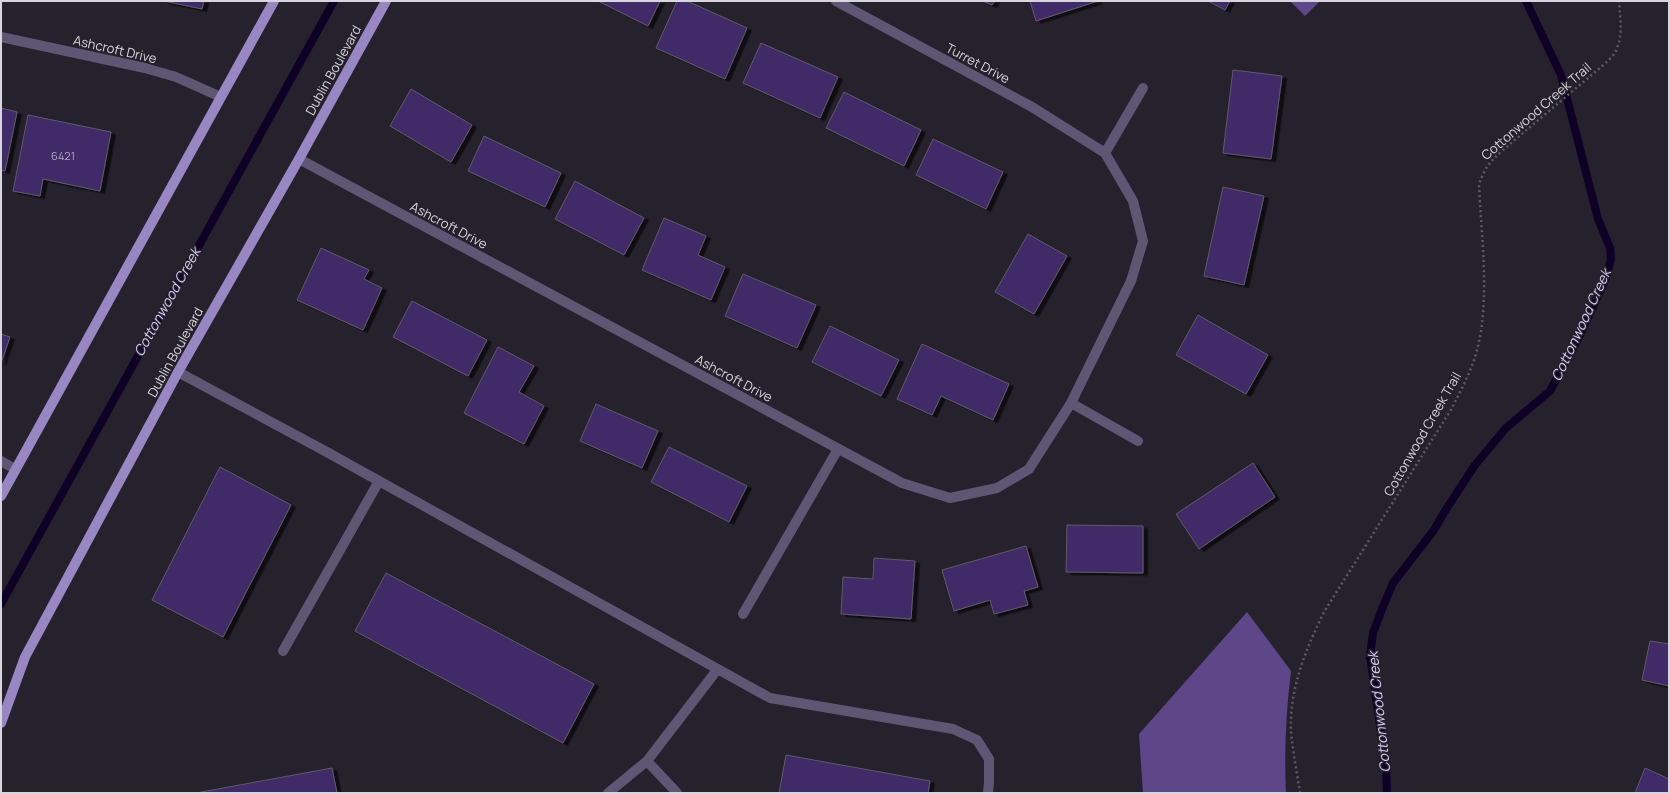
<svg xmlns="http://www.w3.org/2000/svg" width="1670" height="794" font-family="Manrope,sans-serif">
	<defs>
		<filter id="shadow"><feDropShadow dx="4.5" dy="2.5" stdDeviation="0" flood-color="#0009"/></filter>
	</defs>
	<rect width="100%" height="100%" fill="#25212d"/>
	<path fill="#5e4788" d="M1290,1h30l-15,15z
		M1247,612l44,59c-5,41 -7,81 -5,122h-143l-4,-59z"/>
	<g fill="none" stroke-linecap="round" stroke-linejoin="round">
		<path stroke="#0f0026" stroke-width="8" d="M1,604l333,-603
			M1387,793l-1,-26 -16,-111 3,-23 9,-24 11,-26 41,-53 11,-19 30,-46 31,-37 44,-37 28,-52 28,-61 5,-19 -1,-11 -12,-29 -9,-35 -28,-109 -35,-74"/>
	</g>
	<path fill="#402967" stroke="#5f5b68" filter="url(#shadow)" d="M164,1h40l-2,8z
		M598,1h62l-12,25z
		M677,1h10l60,27 -22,51 -69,-31z
		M983,1h12l-3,4z
		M1030,1h68l-62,20z
		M1208,1h22l-5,9z
		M761,43l77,34 -18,41 -77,-35z
		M1233,70l49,6 -11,83 -48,-6z
		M411,89l61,36 -21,37 -61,-36z
		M844,92l77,38 -17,36 -78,-38z
		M1,108l16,4 -12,59 -4,-1z
		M28,115l83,17 -11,59 -57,-12 -3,17 -27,-5z
		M484,136l77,37 -16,34 -77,-36z
		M933,139l70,33 -17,37 -70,-34z
		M575,181l69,37 -20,37 -69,-36z
		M1223,187l41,9 -20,89 -40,-9z
		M664,218l42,18 -8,19 27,12 -14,33 -69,-30z
		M1028,234l39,22 -33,58 -39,-22z
		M321,248l48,22 -5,9 18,9 -19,42 -66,-30z
		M743,274l73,31 -19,43 -72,-32z
		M412,301l75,39 -19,36 -75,-39z
		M1198,315l70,40 -22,39 -70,-39z
		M830,326l69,34 -18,36 -69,-34z
		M1,334l9,3 -9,26z
		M922,344l87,40 -16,36 -52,-24 -9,19 -35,-16z
		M498,347l36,19 -15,26 25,14 -20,38 -60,-31z
		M596,404l62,27 -16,37 -62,-27z
		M669,447l78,39 -18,36 -78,-40z
		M1253,463l22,34 -76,52 -23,-35z
		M220,467l71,38 -68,132 -71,-37z
		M1067,525l76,1v47l-77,-1z
		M1026,546l12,41 -14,4 4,14 -34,9 -4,-14 -36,11 -12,-41z
		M874,558l41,3 -4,58 -70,-5 2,-37 30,2z
		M386,573l208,111 -31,59 -208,-112z
		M1650,641l19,3v-2v44l-27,-6z
		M786,755l144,26 -2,12h-149z
		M332,768l5,25h-141z
		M1645,768l24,11v14h-34z"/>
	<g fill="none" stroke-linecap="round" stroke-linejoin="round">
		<path stroke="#5e5a65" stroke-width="2.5" stroke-dasharray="2 3" stroke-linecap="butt" d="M1300,793c-3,-20 -7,-41 -9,-61 -2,-43 15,-83 33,-120l128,-204c10,-20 21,-40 26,-62 12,-49 3,-112 1,-162 6,-17 11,-22 24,-34l98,-83c5,-5 14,-11 16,-19 6,-14 3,-32 2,-47"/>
		<path stroke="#5e5673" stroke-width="10" d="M836,1l196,106 73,46 28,48 10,40 -12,40 -60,122
			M1,37l144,31 31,9 45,20
			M1105,153l38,-65
			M299,159l603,324 48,15 47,-10 32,-19 42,-66 67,38
			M178,372l147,79 445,247 183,31 24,11 12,19v23l-1,11
			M1,461l14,8
			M743,614l95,-165
			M283,651l96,-170
			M647,761l30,32
			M608,793l39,-32 70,-91"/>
		<path stroke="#9987c3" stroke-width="10" d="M1,496l273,-495
			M1,723l24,-66 153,-285 121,-213 87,-158"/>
	</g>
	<g text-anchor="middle" stroke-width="3" stroke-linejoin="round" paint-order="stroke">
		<g font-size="11" fill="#b1aac0">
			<text x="63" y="160">6421</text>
		</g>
		<g font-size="13" fill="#d7d5dd" stroke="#25212d">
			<text transform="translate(115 49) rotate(13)" y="5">Ashcroft Drive</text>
			<text transform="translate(978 63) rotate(28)" y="5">Turret Drive</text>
			<text transform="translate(333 70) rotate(-61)" y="5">Dublin Boulevard</text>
			<text transform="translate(1536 111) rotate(-41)" y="5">Cottonwood Creek Trail</text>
			<text transform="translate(449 225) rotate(28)" y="5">Ashcroft Drive</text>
			<text transform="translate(175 352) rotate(-61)" y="5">Dublin Boulevard</text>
			<text transform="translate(734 378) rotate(28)" y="5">Ashcroft Drive</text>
			<text transform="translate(1422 434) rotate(-60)" y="5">Cottonwood Creek Trail</text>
		</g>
		<g font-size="14" font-style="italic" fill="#d7ccf3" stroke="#25212d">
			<text transform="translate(167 302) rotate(-61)" y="5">Cottonwood Creek</text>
			<text transform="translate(1581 325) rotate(-65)" y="5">Cottonwood Creek</text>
			<text transform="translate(1379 712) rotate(-96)" y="5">Cottonwood Creek</text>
		</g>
	</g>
	<rect width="1670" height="794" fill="none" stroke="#d7d5dd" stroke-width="4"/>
</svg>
